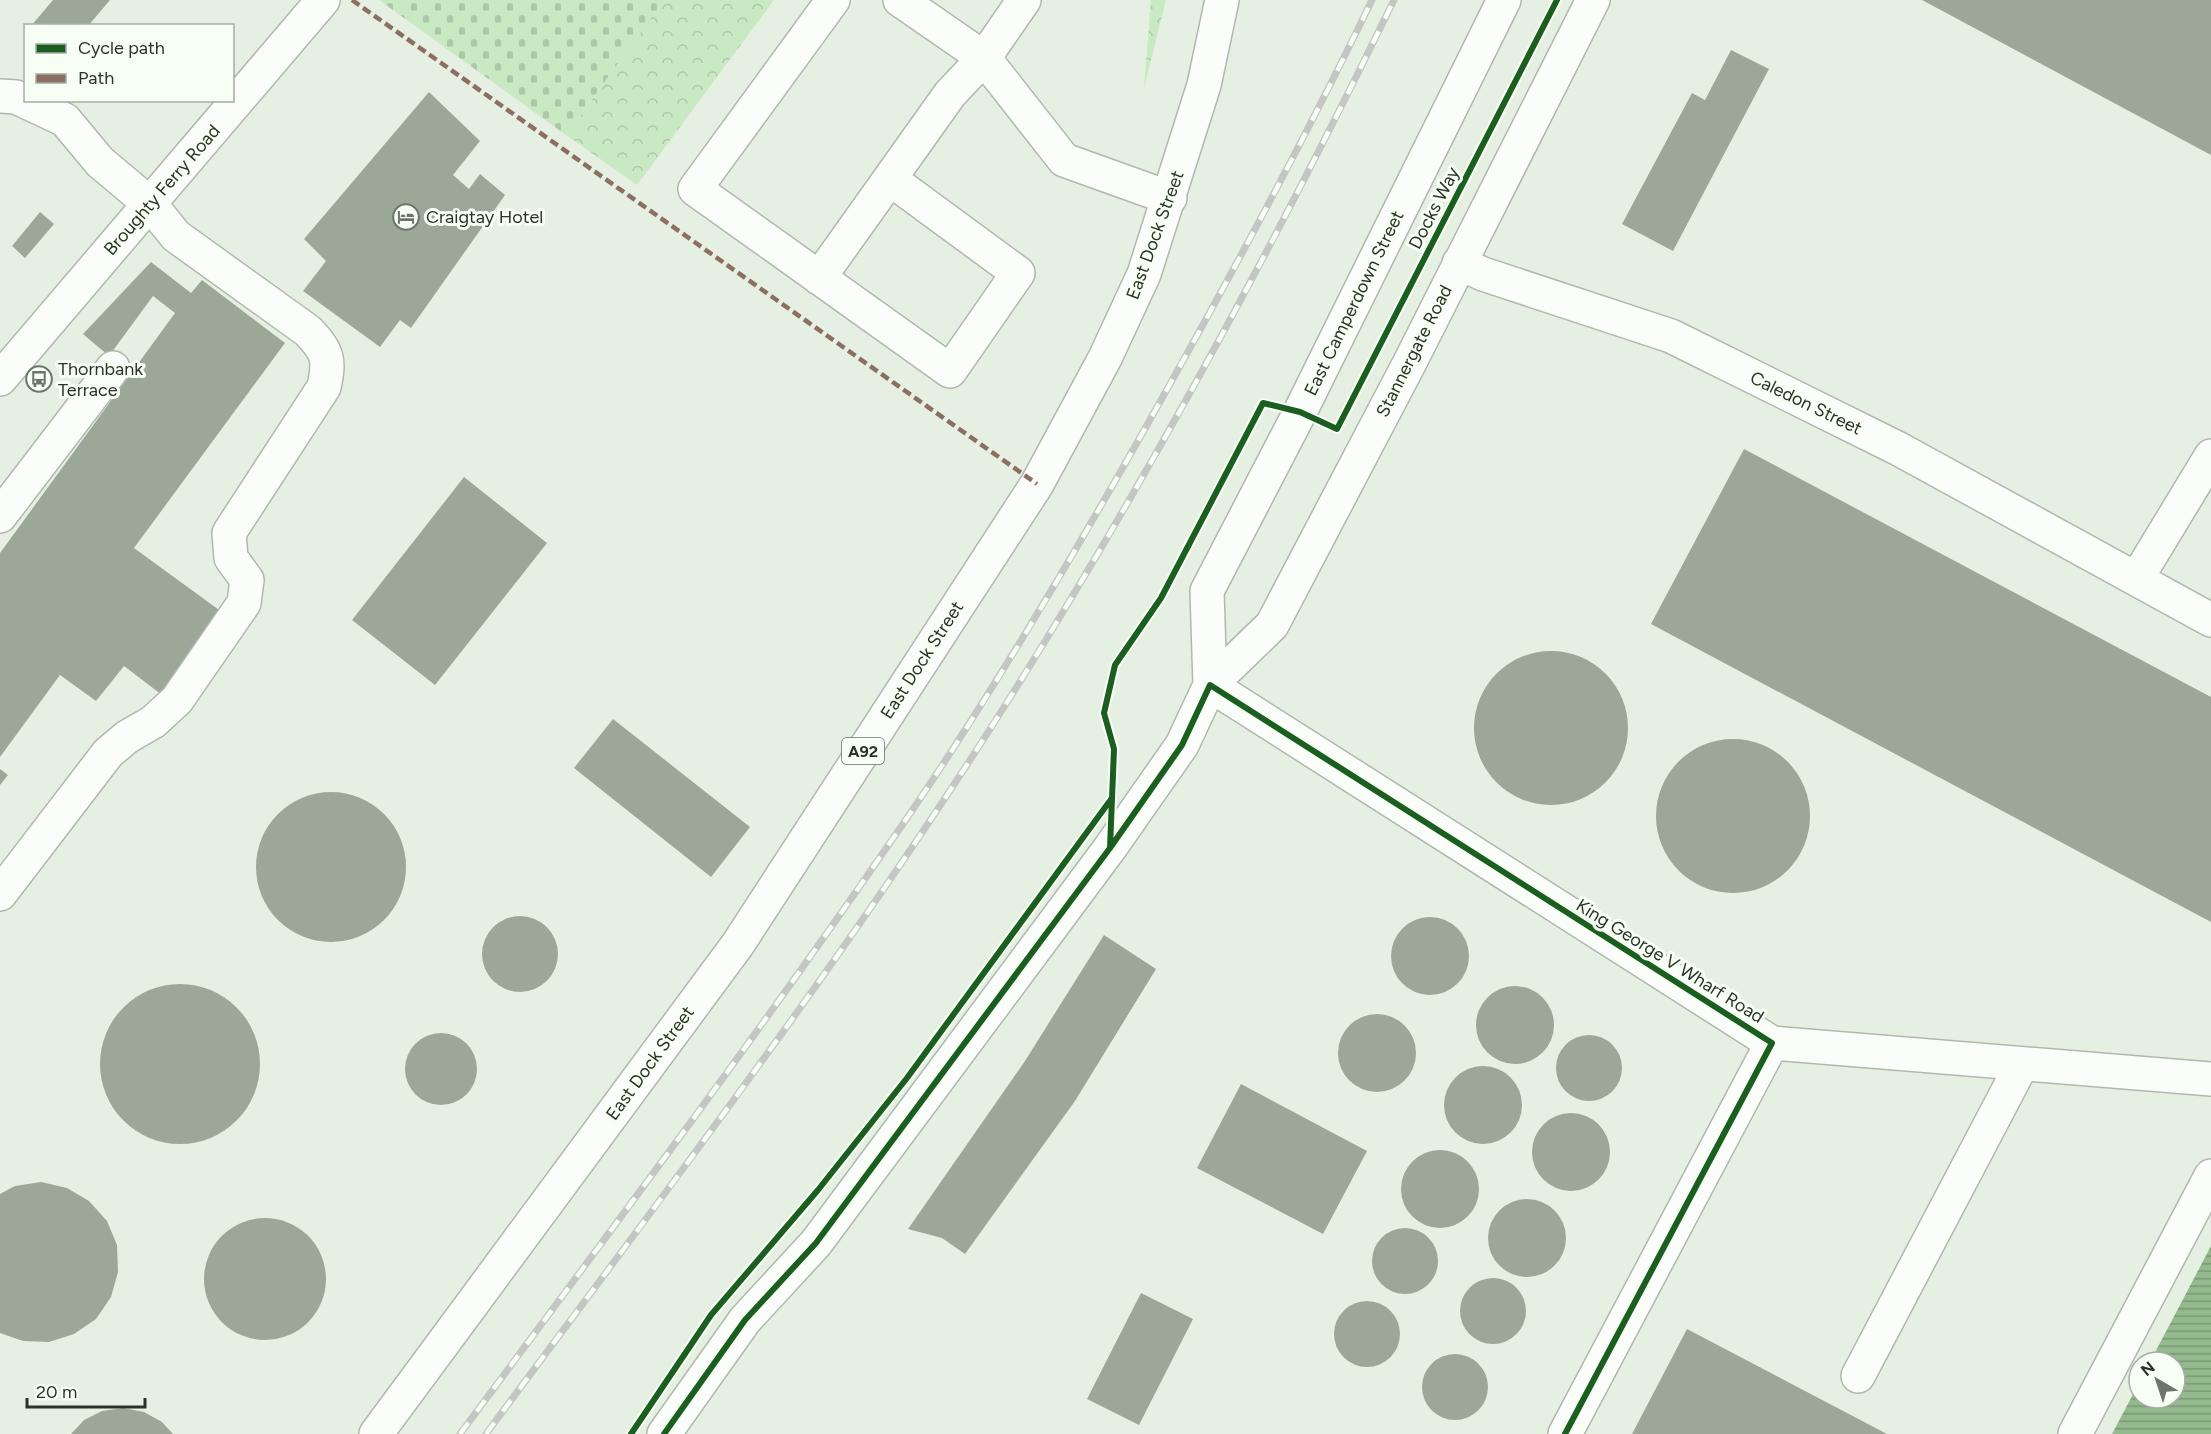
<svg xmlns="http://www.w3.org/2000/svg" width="2211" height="1434" font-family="Figtree,sans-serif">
	<defs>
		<pattern id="forest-crowns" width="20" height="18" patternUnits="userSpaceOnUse" patternTransform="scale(1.5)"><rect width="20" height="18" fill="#c9e9c3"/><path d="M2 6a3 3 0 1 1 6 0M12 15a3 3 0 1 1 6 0" fill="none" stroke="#adc8a8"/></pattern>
		<pattern id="cemetery-stones" width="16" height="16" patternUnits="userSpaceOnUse" patternTransform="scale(1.5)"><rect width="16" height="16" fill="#c9e9c3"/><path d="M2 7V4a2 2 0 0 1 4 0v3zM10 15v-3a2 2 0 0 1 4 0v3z" fill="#adc8a8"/></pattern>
		<pattern id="water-rules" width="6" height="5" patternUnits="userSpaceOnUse" patternTransform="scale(1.5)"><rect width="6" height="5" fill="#95b98f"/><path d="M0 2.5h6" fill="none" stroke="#7a9775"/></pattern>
	</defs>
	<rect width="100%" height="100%" fill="#e5f0e3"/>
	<path fill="url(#forest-crowns)" d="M664,0h110l-137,185 -71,-50z
		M1151,0h15l-22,88z"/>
	<path fill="url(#cemetery-stones)" d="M379,0h285l-98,135z"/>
	<path fill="url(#water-rules)" d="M2211,1246v188h-99l27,-51v15h36v-36h-25z"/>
	<path fill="#9ba898" d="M53,0h57l-22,26h-57z
		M1922,0h289v155z
		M1731,50l38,19 -96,182 -51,-27 70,-131 13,7z
		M429,92l51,49 -27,34 16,14 11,-15 25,21 -94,133 -11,-8 -20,27 -77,-56 23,-30 -22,-22z
		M40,212l14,12 -29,34 -13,-12z
		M151,262l40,31 11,-13 83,63 -151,205 92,67 -60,83 -42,-32 -28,35 -36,-26 -60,82v-204l175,-240 -22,-17 -44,60 -26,-22z
		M1744,449l467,248v225l-560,-298z
		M464,477l83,66 -112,142 -83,-65z
		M1474 728a77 77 0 1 1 154 0a77 77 0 1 1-154 0Z
		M613,719l137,108 -39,50 -137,-109z
		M1656 816a77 77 0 1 1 154 0a77 77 0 1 1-154 0Z
		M0,769l8,6 -8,10z
		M256 867a75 75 0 1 1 150 0a75 75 0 1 1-150 0Z
		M482 954a38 38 0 1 1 76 0a38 38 0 1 1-76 0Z
		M1391 956a39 39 0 1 1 78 0a39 39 0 1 1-78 0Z
		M1104,935l52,34 -81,132 -110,153 -23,-16 -34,-9 117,-168z
		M100 1064a80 80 0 1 1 160 0a80 80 0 1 1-160 0Z
		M1476 1025a39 39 0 1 1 78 0a39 39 0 1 1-78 0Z
		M1338 1053a39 39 0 1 1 78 0a39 39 0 1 1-78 0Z
		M405 1069a36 36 0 1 1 72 0a36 36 0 1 1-72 0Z
		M1556 1068a33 33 0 1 1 66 0a33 33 0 1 1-66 0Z
		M1444 1105a39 39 0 1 1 78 0a39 39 0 1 1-78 0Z
		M1241,1084l126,67 -44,83 -126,-66z
		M1532 1152a39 39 0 1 1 78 0a39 39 0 1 1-78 0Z
		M1401 1189a39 39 0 1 1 78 0a39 39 0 1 1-78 0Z
		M41,1182l26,6 22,13 18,20 10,24 1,27 -7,25 -15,22 -22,15 -25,8 -26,-1 -23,-8v-139l15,-8z
		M1488 1238a39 39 0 1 1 78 0a39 39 0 1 1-78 0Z
		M204 1279a61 61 0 1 1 122 0a61 61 0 1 1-122 0Z
		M1372 1261a33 33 0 1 1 66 0a33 33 0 1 1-66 0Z
		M1460 1311a33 33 0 1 1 66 0a33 33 0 1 1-66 0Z
		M1141,1293l52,26 -54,106 -52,-26z
		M1334 1334a33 33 0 1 1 66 0a33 33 0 1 1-66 0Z
		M1687,1329l200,105h-255z
		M1422 1387a33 33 0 1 1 66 0a33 33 0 1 1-66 0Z
		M123,1408l21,4 18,10 11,12h-102l13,-14 18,-9z"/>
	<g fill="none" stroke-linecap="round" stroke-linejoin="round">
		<g stroke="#b0b8ae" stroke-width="36">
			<path id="minor" d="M833,0l-138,189 255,182 68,-98 -128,-94
				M900,0l84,58 80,102 106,38
				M0,96l16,1 49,23 35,42 50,42 26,32 132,95c20,21 22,28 16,56l-95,146 2,25 16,22 -3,23 -67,97 -24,22 -26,15 -19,16 -108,141
				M1459,263l24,11 188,62 228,113 312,171
				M819,278l131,-184 34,-36 40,-58
				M0,379l323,-379
				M0,516l113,-148
				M2137,578l74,-122
				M1210,685l562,358 -207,391
				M1210,685l62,-60 137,-261 184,-364
				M1772,1043l439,36
				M1858,1376l164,-312
				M664,1434l81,-114 71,-77 294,-395 72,-103 28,-60 -3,-94 93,-179 204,-412
				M2075,1434l136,-258"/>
		</g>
		<g stroke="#b0b8ae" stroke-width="36">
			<path id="highway" d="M376,1434l362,-490 299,-460 68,-126 39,-84 60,-189 18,-85"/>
		</g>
		<use href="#minor" stroke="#fbfdfb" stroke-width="33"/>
		<use href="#highway" stroke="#fbfdfb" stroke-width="33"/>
		<g stroke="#c3c6c3" stroke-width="7">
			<path id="rail" d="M460,1434c151,-204 304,-407 447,-616 90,-132 171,-270 249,-409 76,-135 149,-270 216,-409
				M486,1434c179,-242 364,-482 525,-738 141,-224 267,-458 383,-696"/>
		</g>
		<use href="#rail" stroke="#f7fff5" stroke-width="4.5" stroke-dasharray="14" stroke-linecap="butt"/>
		<path stroke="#8d6e63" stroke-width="4.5" stroke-dasharray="9 4.5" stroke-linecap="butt" d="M352,0l685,484"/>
		<g stroke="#f7fff5" stroke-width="10">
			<path id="cycleway" d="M1110,848l4,-99 -10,-36 11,-48 46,-67 102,-195 37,9 37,17 220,-429
				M631,1434l80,-119 107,-125 89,-112 205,-280
				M664,1434l81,-114 71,-77 294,-395 72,-103 28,-60 562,358 -207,391"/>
		</g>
		<use href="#cycleway" stroke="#1b5e20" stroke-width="6"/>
	</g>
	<defs>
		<g id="hotel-ring" transform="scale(1.35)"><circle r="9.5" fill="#f7fff5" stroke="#6c756a" stroke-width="1.5"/><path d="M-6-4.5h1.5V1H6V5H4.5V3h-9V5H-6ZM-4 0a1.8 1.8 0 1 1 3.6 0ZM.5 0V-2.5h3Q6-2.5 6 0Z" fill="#6c756a"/></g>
		<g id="bus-ring" transform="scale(1.35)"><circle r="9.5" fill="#f7fff5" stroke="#6c756a" stroke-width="1.5"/><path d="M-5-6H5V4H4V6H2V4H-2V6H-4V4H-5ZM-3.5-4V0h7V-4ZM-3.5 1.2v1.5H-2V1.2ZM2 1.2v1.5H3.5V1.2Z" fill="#6c756a"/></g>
	</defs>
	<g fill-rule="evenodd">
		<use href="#hotel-ring" x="406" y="217"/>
		<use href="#bus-ring" x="39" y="379"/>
	</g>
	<g text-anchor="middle" stroke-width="6" stroke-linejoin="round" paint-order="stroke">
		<rect fill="#f7fff5" stroke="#687066" stroke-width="1.5" x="842" y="738" width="42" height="26" rx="4.5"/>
		<g font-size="16" font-weight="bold" fill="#2b3329">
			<text x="863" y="757">A92</text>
		</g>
		<g font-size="18" fill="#2b3329" stroke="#f7fff5">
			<text transform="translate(162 190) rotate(-49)" y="6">Broughty Ferry Road</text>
			<text transform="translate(1434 208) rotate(-63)" y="6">Docks Way</text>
			<text transform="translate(1155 235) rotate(-70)" y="6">East Dock Street</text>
			<text transform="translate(1354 303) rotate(-64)" y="6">East Camperdown Street</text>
			<text transform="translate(1414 351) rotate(-63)" y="6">Stannergate Road</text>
			<text transform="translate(1806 403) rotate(26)" y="6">Caledon Street</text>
			<text transform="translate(922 660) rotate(-57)" y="6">East Dock Street</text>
			<text transform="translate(1670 961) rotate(32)" y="6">King George V Wharf Road</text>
			<text transform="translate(650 1063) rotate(-54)" y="6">East Dock Street</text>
		</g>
		<g font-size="18" fill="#2b3329" stroke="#f7fff5" text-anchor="start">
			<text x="426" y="223">Craigtay Hotel</text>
			<text x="58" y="375">Thornbank<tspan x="58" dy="21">Terrace</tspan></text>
		</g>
	</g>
	<rect x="24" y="24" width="210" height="78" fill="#f7fff5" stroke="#a5ada3" stroke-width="1.5"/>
	<rect x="36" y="44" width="30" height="9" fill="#1b5e20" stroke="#a5ada3" stroke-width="1.5"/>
	<text x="78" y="54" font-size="18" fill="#2b3329">Cycle path</text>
	<rect x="36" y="74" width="30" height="9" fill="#8d6e63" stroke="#a5ada3" stroke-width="1.5"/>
	<text x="78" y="84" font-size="18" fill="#2b3329">Path</text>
	<g transform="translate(2157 1380) rotate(321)"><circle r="28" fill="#f7fff5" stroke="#a5ada3" stroke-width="1.5"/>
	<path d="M0-4.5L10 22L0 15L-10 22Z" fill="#6c756a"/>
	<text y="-9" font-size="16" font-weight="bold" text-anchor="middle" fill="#2b3329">N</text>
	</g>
	<path d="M27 1398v9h118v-9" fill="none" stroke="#2b3329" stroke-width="3"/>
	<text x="36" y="1398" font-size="18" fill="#2b3329" stroke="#f7fff5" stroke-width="4.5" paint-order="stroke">20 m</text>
</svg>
